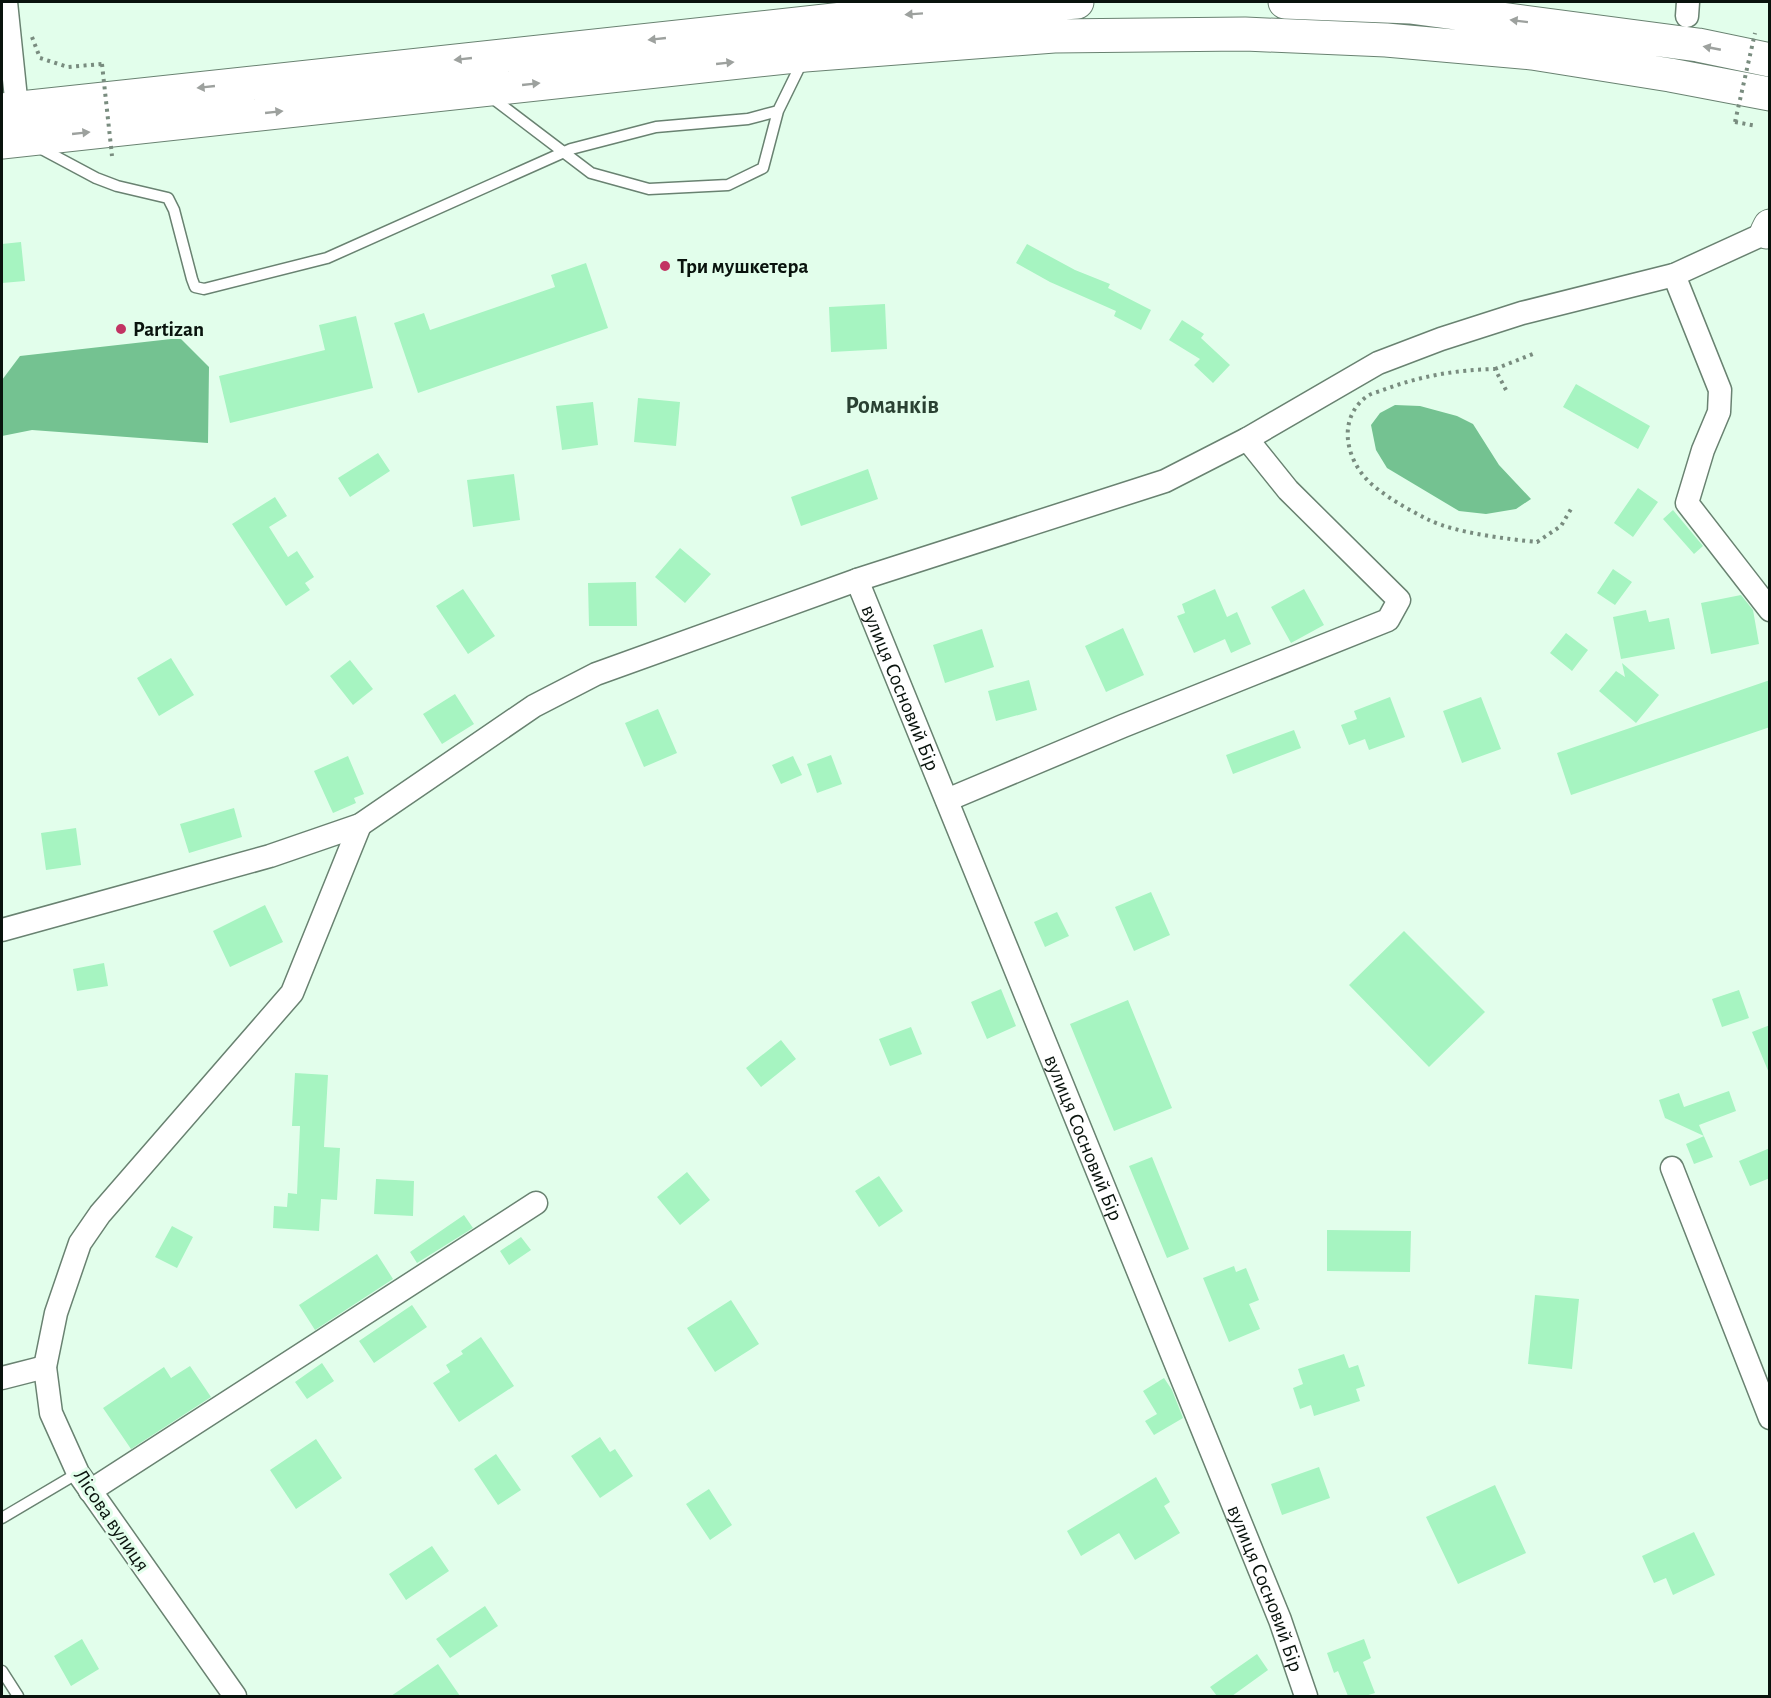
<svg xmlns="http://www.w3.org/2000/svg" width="1771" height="1698" font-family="'Alegreya Sans',sans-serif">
	<rect width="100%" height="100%" fill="#e2feeb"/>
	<path fill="#74c291" d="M180,338l29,29 -1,76 -176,-13 -30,6v-56l18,-24z
		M1395,405l25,1 37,10 16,8 26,41 32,34 -15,10 -30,5 -27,-3 -72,-43 -11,-18 -5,-25 9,-12z"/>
	<path fill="#a6f4c1" d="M21,242l4,39 -23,2v-39z
		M1027,244l48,26 35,14 -2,4 43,22 -10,20 -27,-14 2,-5 -66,-29 -34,-19z
		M586,263l22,65 -190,65 -24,-70 30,-10 6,17 125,-43 -4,-12z
		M885,304l2,45 -56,3 -2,-45z
		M356,316l17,72 -143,35 -11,-47 106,-26 -6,-25z
		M1182,320l22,14 -3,4 29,27 -17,18 -19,-18 6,-6 -31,-19z
		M1576,384l74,42 -12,23 -75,-42z
		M638,398l42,4 -4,44 -42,-4z
		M593,402l5,43 -36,5 -6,-44z
		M378,453l12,18 -40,26 -12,-19z
		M868,469l10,30 -77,27 -10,-29z
		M514,474l6,46 -47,7 -6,-47z
		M1638,488l20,14 -25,35 -19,-14z
		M275,497l12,19 -18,11 19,30 9,-6 17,26 -9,6 5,7 -24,16 -54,-82z
		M1673,510l30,36 -9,8 -31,-35z
		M680,548l31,26 -26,29 -30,-26z
		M1613,569l19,13 -17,23 -18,-12z
		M636,582l1,44h-48l-1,-43z
		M463,589l32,47 -27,18 -32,-48z
		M1215,589l12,28 10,-5 14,32 -20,9 -6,-14 -31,14 -17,-37 8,-3 -3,-9z
		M1304,589l20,36 -33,18 -20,-36z
		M1741,595l12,15 6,34 -48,10 -10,-51z
		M1646,610l3,12 20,-4 6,31 -54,10 -8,-42z
		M1123,628l21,47 -38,17 -21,-46z
		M982,629l12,38 -49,16 -12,-38z
		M1566,633l22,17 -16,21 -22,-18z
		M171,658l23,37 -35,21 -22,-38z
		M350,660l23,29 -20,16 -23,-29z
		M1622,663l37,32 -23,28 -37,-32 17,-20 9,6z
		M1029,680l8,30 -41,11 -8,-30z
		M1770,680v47l-199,68 -14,-42z
		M455,694l19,30 -32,20 -19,-30z
		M1390,697l15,40 -36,13 -4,-11 -16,6 -8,-20 16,-6 -3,-8z
		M1481,697l20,52 -39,14 -19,-52z
		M658,709l19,44 -33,14 -19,-44z
		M1294,730l7,18 -68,26 -7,-19z
		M831,755l11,29 -25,9 -10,-29z
		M348,756l16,38 -10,4 2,5 -23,10 -19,-42z
		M793,756l9,19 -21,9 -9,-19z
		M234,808l8,29 -53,16 -9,-29z
		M76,828l5,37 -35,5 -5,-37z
		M1151,892l19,43 -36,16 -19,-44z
		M265,905l18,37 -53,25 -17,-36z
		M1057,912l12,24 -24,11 -11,-25z
		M1404,931l81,81 -56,55 -80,-82z
		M104,963l4,23 -31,5 -4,-22z
		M1001,989l15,37 -29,13 -16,-37z
		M1739,990l10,28 -27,9 -10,-28z
		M1128,1000l44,108 -58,23 -44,-107z
		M1770,1025v48h-1l-17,-41z
		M911,1027l11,27 -32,12 -11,-27z
		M781,1040l15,19 -35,28 -15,-19z
		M295,1073l33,2 -4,72 16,1 -3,52 -16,-1 -2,32 -46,-3 1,-22 13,1 1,-14 9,1 3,-68h-8z
		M1729,1091l7,20 -37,14 14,32 -19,7 -8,-20 18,-8 -39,-18 -6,-18 20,-7 5,14z
		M1770,1148v30l-20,8 -11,-25z
		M1152,1157l37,92 -22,9 -38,-92z
		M687,1172l23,28 -30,25 -23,-28z
		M879,1176l24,35 -24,16 -24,-36z
		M376,1179l38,2 -1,35 -39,-2z
		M464,1215l9,13 -56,35 -7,-11z
		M172,1226l21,11 -16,31 -22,-11z
		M1327,1230l84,1 -1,41 -83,-1z
		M521,1237l10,13 -22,15 -9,-14z
		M377,1254l16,25 -78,51 -16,-25z
		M1234,1266l2,6 10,-4 13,32 -10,4 11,25 -31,13 -26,-64z
		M1535,1295l44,4 -7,70 -44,-5z
		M731,1300l28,44 -44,28 -28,-44z
		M412,1305l15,22 -53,36 -15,-22z
		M481,1337l33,49 -55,36 -26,-39 17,-11 -4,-7 17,-11 -2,-3z
		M1344,1354l5,14 9,-3 7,21 -9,3 4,12 -46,15 -3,-11 -11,4 -7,-21 10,-4 -5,-15z
		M322,1363l12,18 -27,18 -12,-17z
		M190,1366l21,31 -80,52 -28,-41 61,-41 7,11z
		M1164,1378l8,12 11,28 -29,17 -9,-14 12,-7 -14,-23z
		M600,1437l10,15 5,-3 18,27 -33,22 -29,-42z
		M316,1439l26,39 -46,31 -26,-39z
		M496,1454l25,36 -23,15 -24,-36z
		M1319,1467l11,31 -48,17 -11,-31z
		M1156,1477l14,25 -6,4 16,27 -45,27 -16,-27 -38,23 -14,-25z
		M1495,1485l31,68 -68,31 -32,-67z
		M709,1489l23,36 -22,15 -24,-36z
		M1694,1532l21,43 -42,20 -7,-17 -12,5 -12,-27z
		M432,1546l17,25 -43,29 -17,-26z
		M485,1606l13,20 -48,32 -14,-19z
		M82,1639l17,30 -28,17 -17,-30z
		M1364,1639l7,19 -8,4 12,31 -10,3h-17l-10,-25 -4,2 -7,-20z
		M1257,1654l11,16 -36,26h-15l-7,-9z
		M438,1664l22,32h-69z"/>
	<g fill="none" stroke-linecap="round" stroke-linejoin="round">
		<g stroke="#698271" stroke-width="13">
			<path id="service" d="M491,97l100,76 58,16 79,-4 35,-17 15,-57
				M38,147l58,31 21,8 51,12 6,12 18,69 3,8 9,2 123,-31 244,-109 85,-22 92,-8 30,-8 25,-51
				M2,1518l76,-45
				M2,1671l16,25"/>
		</g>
		<g stroke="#698271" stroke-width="25">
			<g id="minor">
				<path d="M6,2l11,106"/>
				<path d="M1687,16l1,-14"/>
				<path d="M1674,275l46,115 -1,22 -16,38 -16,53 83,107"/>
				<path id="s1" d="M857,580l423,1040 26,76"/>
				<path d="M947,800l176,-74 265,-106 11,-20 -111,-110 -41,-51"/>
				<path d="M2,930l268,-74 90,-31 174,-119 62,-32 261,-94 308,-99 82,-42 131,-76 63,-24 81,-26 152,-38 96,-44"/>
				<path d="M1672,1168l98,250"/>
				<path d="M2,1378l43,-11"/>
				<path d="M90,1491l446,-288"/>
				<path d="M235,1696l-157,-223 -27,-60 -6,-46 11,-54 24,-70 20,-29 192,-221 68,-168"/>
			</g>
		</g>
		<g stroke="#698271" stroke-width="35">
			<path id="primary" d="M1285,2l125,5 288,38 72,15
				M2,110l841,-91 234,-17
				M2,142l803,-87 249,-19 191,-2 141,6 146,13 138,22 100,19
				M1767,232l3,-6"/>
		</g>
		<path stroke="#798c7f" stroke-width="4" stroke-dasharray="3 4.5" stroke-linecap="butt" d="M32,37l8,21 28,9 34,-3
			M1735,122l22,4
			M1495,369l38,-15
			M1506,390l-11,-21c-40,1 -75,7 -112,21 -5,2 -12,3 -17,7 -31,24 -19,68 9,90 16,13 36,24 54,33 27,13 78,19 108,22l24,-16 10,-17"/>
		<use href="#service" stroke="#fff" stroke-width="10"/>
		<use href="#minor" stroke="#fff" stroke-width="22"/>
		<use href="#primary" stroke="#fff" stroke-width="33"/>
		<path stroke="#798c7f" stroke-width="4" stroke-dasharray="3 4.5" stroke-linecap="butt" d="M102,64l10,92
			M1735,122l20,-89"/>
	</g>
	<defs><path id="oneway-solid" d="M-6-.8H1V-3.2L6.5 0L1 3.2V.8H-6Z" transform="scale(1.5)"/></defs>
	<g fill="#9da19e">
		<use href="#oneway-solid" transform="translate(914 14) rotate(176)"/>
		<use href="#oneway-solid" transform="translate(1519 21) rotate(-173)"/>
		<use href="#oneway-solid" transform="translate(657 39) rotate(174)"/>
		<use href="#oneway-solid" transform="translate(1712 48) rotate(-169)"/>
		<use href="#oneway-solid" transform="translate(463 59) rotate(174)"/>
		<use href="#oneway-solid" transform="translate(725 63) rotate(-6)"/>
		<use href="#oneway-solid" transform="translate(531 84) rotate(-6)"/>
		<use href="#oneway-solid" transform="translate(206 87) rotate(174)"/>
		<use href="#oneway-solid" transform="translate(274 112) rotate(-6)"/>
		<use href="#oneway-solid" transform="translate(81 133) rotate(-6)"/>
	</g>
	<g fill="#c23463" stroke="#e2feeb" stroke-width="2">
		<circle cx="665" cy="266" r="6"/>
		<circle cx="121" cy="329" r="6"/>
	</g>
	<g text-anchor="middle" stroke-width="6" stroke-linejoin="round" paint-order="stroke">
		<g font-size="21" font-weight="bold" fill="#09130d" stroke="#e2feeb" text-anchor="start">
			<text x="677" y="273">Три мушкетера</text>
			<text x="133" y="336">Partizan</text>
		</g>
		<g font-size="21" fill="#09130d" stroke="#e2feeb">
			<text dy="7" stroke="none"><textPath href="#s1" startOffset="116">вулиця Сосновий Бір</textPath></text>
			<text dy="7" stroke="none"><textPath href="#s1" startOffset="602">вулиця Сосновий Бір</textPath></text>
			<text transform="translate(112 1520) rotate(56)" y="7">Лісова вулиця</text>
			<text dy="7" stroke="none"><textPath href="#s1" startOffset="1088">вулиця Сосновий Бір</textPath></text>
		</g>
		<g font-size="24" font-weight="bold" fill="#2a4132" stroke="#e2feeb">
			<text x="892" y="413">Романків</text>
		</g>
	</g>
	<rect width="1771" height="1698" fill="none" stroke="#09130d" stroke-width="6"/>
</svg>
